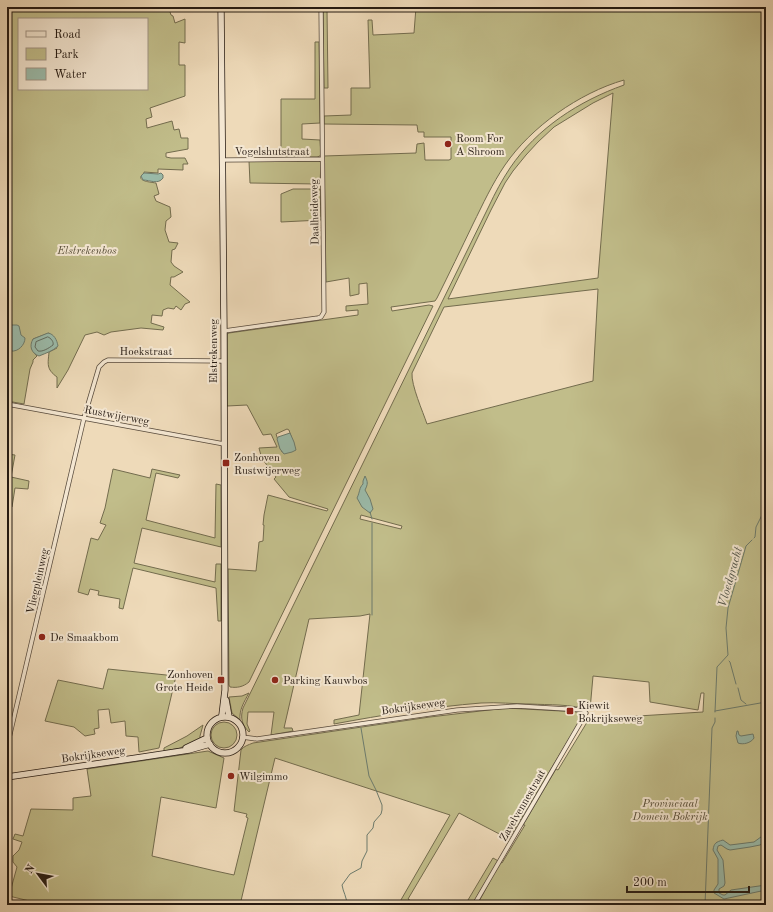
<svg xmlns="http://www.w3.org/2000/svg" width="773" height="912" font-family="'Old Standard TT',serif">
	<rect width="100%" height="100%" fill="#eedab9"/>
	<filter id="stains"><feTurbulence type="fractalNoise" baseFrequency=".005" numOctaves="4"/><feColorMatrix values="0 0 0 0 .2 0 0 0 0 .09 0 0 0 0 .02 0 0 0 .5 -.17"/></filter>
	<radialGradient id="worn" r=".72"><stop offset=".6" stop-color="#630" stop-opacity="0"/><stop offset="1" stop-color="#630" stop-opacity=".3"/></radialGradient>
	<path fill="#c1bd8a" stroke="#736c4e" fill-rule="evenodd" d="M7,7h172l-5,2 -4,3 1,3 2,1 2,7 10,-4v24l-6,-1v23h6v31l-35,12 2,9 -6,2 1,9 25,-7 2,9 5,-1 2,9h7v11l-22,4v4l5,1h14l3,6h-5v6l-25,-1v4l-14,-1v1c-10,8 6,9 12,10l3,11 -5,2 2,5 14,6 1,10 -5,4 -1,9 4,12 9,1 -3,6 -3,1 -1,12 3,4 9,6 -9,5h-3l-1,8 20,17 -5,2 -4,6 -5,-4 -2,3 -6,-1 -5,2 -1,6 -10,-1 -1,8 13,4 -1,3 -22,-2 -30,4 -7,3 -7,-3 -12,3 -17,35 -11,18v-11c-11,-8 -9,-13 -8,-25l8,-4 -8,-15 -16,6 2,15 2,2 -4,4v2l-3,7 -6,35 -17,-3v-22l4,-15 -2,-4h-2zM19,19h128v70h-128z
		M416,7h350v898h-289l12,-22 -3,-2 -14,24h-7l28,-47 9,5 23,-38h-2l33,-56 2,1 31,-51 114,-7 1,-19h-3l-3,17 -48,-8 -1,-20 -56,-6 -3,34c-19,-6 -41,-5 -60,-6 -16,0 -33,-2 -49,-1 -49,4 -99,12 -147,21v-4l25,-5 11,-101 -10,2 -51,3 -25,109h8l1,3 -22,4 3,-23h-26l-1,12 3,7 -1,1c-7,-7 -9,-14 -6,-24l246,-502c6,-13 13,-26 21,-38 27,-40 69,-67 114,-83v-5c-45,13 -93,47 -119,85 -13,19 -22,39 -32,59 -12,25 -24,50 -36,74l-2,3 -44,6 1,4 37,-6 4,1 -184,376c-6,5 -12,6 -19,5l-1,-2 -1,-116 28,2 3,-29 4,-1 1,-16h-1l1,-10 4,-20 59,16 1,-2 -39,-12 -15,-18 2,-2c-4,-6 -9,-11 -12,-16 -3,-4 -4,-9 -5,-13l18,-1 -6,-13 -8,1 -16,-30 -20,1v-72l2,-1 129,-18v-5l-12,1v-5l22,-2 -1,-21 -8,1v10l-9,2 -1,-18 -23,4 -2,-126 92,-3 1,-9 7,-1 1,17h24l2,-1v-22h-27v-5h-6l-1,-7 -93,-1v-8l27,-1v-27h19l-2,-68h4l1,15 41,-2zM613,93l-15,185 -150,21 43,-89 14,-27 8,-12 13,-16 12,-13 16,-15 39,-24zM598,289l-5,92 -166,43c-4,-12 -16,-39 -15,-51l32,-66zM287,429l2,1 6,18 -13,4 -6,-18zM361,515l41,11 -1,3 -41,-10z
		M323,8l4,1 1,79h-4z
		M315,42h4l1,81 -18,1v15l18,1 1,14 -1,2 -3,1h-36v-58h34z
		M249,161h70l2,2 -1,20 -2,1 -68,-1z
		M293,189h27l1,31 -40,2v-28z
		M7,447h2l-2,7 8,1 -4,22 18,4 -1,8 -13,-1 -3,19 -5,-2z
		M113,469l37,9 2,-9 28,6 -2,3 -22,-5 -10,47 69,18 1,-54 5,1v62l-79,-19 -8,35 81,19 1,-18h5v57h-3l-2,-33 -83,-20 -10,41 -4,-1 1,-9 -22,-4 1,-4 -9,-2 -2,6 -10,-3 13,-54 7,2 8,-15 -6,-2 5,-15z
		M108,669l68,7 -17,72 -20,4 -1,-15 -12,-1 -1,-15 -14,2 -2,-14 -11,1 1,18 -5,1 1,5 -10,2 -11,-9 -29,-6 13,-41 45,9z
		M249,693c-5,9 -10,17 -9,27l-8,-7 -3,-16 13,-1z
		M506,708l73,4 2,1v6l-72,120 -50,-26 -51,86 10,6h-20l52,-90 -175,-57 -35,147h-194l-37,-9 8,-29 -4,-5v-6l6,-6 3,-8 -9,-3 2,-5 8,2 8,-27 42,1v-12l18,-2 -4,-27 121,-18 16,7 -8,50 -55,-11 -9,59 59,14 23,5 14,-57 -2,-1 1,-3 -13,-3 7,-61c3,-4 7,-5 12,-7l177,-26z
		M211 735a13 13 0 1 1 26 0a13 13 0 1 1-26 0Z
		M203,725l-3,11v3l-20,9 -16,3v-3l23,-12z"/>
	<path fill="#9bbbaa" stroke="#6c7b6d" d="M144,173l14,1 3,-1 2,2v3c-5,7 -13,2 -20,2l-2,-4z
		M9,325h8l2,1 2,9 4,3c0,7 -7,14 -14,13l-3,-5 1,-5 -1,-1v-13z
		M48,333c6,1 9,7 10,13 -5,5 -12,7 -19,10 -8,-3 -10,-10 -6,-17z
		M290,433l4,9 2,8 -4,2 -8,2 -4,-5 -3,-10 1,-2z
		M365,476c3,6 3,8 0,14l5,9 3,10 -3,4 -8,-6 -5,-9c3,-6 2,-10 6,-14v-3z
		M737,731h1l1,4 2,1 12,-2 1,4c-3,5 -11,7 -16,5l-2,-7z
		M765,834h1v7l-6,4 -10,2 -20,3 -3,-1 -6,-4 -3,1 -1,4 6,10 2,23 -1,3 -5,3v4l4,2h2l6,-5 35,-5v5l-42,9 -10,-6v-3l4,-6v-25l-5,-9c1,-7 3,-8 10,-10l7,5 24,-3z"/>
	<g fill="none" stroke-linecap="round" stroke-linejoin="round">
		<path stroke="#606a5e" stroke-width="1" d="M48,337c3,1 6,5 5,8 -4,3 -10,7 -15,6l-3,-4 1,-5z"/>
		<path stroke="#6c7b6d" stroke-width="1" d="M370,512l2,7
			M754,538l1,-1 1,-10 7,-14 3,-3
			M766,612v2
			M372,615v-92
			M765,629l1,-6
			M764,644l1,-9
			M764,649v9l2,2
			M729,661l1,1 6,22
			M738,688l3,12 5,4
			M715,711l51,-9
			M715,712l2,-45 11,-12 -2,-27 2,-20 18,-62 6,-6
			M347,905c0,-8 -4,-13 -5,-20l8,-11 11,-6 1,-7 5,-10v-16l6,-7 1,-6 7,-8 1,-4v-5l-6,-15 -7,-14 -8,-48
			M705,905l7,-177 3,-6v-4"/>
		<g stroke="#574a3c" stroke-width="5">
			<path id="street" d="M222,160l100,-1
				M224,331l94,-13 3,-1 3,-5 -3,-305
				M7,404l217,40
				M242,737l15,2 200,-29 60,-4 66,4 3,3 -112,192
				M7,747l77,-329 15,-51 5,-5 4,-2 115,1"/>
		</g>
		<g stroke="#251a12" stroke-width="7">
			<path id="secondary" d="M221,7l3,324 1,359 -3,25 -1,2
				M226,700l3,17
				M207 735a18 18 0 1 1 36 0a18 18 0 1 1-36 0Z
				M186,748l21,-10
				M7,777l136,-20 46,-7 21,-6"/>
		</g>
		<use href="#street" stroke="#f4e7d2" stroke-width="3.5"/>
		<use href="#secondary" stroke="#f4e7d2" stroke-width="5.5"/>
	</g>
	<g fill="#8f2418" stroke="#f4e7d2" stroke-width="1.5">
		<circle cx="448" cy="144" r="4"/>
		<rect x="222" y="459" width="8" height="8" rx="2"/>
		<circle cx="42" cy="637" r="4"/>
		<rect x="217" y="676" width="8" height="8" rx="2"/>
		<circle cx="275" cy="680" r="4"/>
		<rect x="566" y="707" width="8" height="8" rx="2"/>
		<circle cx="231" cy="776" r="4"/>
	</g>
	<g text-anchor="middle" stroke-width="4" stroke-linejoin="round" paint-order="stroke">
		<g font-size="11" fill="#251a12" stroke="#f4e7d2" text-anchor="start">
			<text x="456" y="142">Room For<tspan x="456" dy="13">A Shroom</tspan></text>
			<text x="234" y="461">Zonhoven<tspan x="234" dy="13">Rustwijerweg</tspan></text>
			<text x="50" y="641">De Smaakbom</text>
			<text x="213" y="678" text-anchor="end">Zonhoven<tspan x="213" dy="13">Grote Heide</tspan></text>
			<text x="283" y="684">Parking Kauwbos</text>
			<text x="578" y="709">Kiewit<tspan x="578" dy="13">Bokrijkseweg</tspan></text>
			<text x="239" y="780">Wilgimmo</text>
		</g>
		<g font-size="11" fill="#251a12" stroke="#f4e7d2">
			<text x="272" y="155">Vogelshutstraat</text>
			<text transform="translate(314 212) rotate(-91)" y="4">Daalheideweg</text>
			<text x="146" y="355">Hoekstraat</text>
			<text transform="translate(213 351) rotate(-90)" y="4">Elstrekenweg</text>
			<text transform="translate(117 415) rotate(11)" y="4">Rustwijerweg</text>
			<text transform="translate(37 581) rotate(-77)" y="4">Vliegpleinweg</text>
			<text transform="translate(413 706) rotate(-8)" y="4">Bokrijkseweg</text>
			<text transform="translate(93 754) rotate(-8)" y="4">Bokrijkseweg</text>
			<text transform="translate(522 805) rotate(-60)" y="4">Zavelvennestraat</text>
		</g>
		<g font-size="11" font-style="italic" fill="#544b36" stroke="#f4e7d2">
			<text x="87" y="254">Elstrekenbos</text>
			<text x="670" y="807">Provinciaal<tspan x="670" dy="13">Domein Bokrijk</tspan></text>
		</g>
		<g font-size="12" font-style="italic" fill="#4e5247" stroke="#f4e7d2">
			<text transform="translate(730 577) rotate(-74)" y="4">Vloedgracht</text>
		</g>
	</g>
	<rect width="773" height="912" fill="none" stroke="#eedab9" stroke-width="24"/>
	<rect x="8" y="8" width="757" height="896" fill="none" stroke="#251a12" stroke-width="2"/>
	<rect x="12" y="12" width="749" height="888" fill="none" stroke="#251a12"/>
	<rect x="18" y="18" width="130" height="72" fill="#f4e7d2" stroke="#a19585"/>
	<rect x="26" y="31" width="20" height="6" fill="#f4e7d2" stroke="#a19585"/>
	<text x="54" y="38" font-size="12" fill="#251a12">Road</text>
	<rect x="26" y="48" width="20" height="12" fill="#c1bd8a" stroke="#a19585"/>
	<text x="54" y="58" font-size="12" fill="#251a12">Park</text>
	<rect x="26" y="68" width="20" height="12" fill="#9bbbaa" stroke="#a19585"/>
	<text x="54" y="78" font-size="12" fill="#251a12">Water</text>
	<g transform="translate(38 874) rotate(302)" stroke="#f4e7d2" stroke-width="3" paint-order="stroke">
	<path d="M0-3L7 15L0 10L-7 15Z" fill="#251a12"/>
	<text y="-6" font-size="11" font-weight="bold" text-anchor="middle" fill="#251a12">N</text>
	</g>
	<path d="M627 886v6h122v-6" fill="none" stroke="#251a12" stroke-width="2"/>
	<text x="633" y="886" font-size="12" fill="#251a12" stroke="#f4e7d2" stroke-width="3" paint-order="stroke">200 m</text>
	<rect width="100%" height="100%" filter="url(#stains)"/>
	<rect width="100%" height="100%" fill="url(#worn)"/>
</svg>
